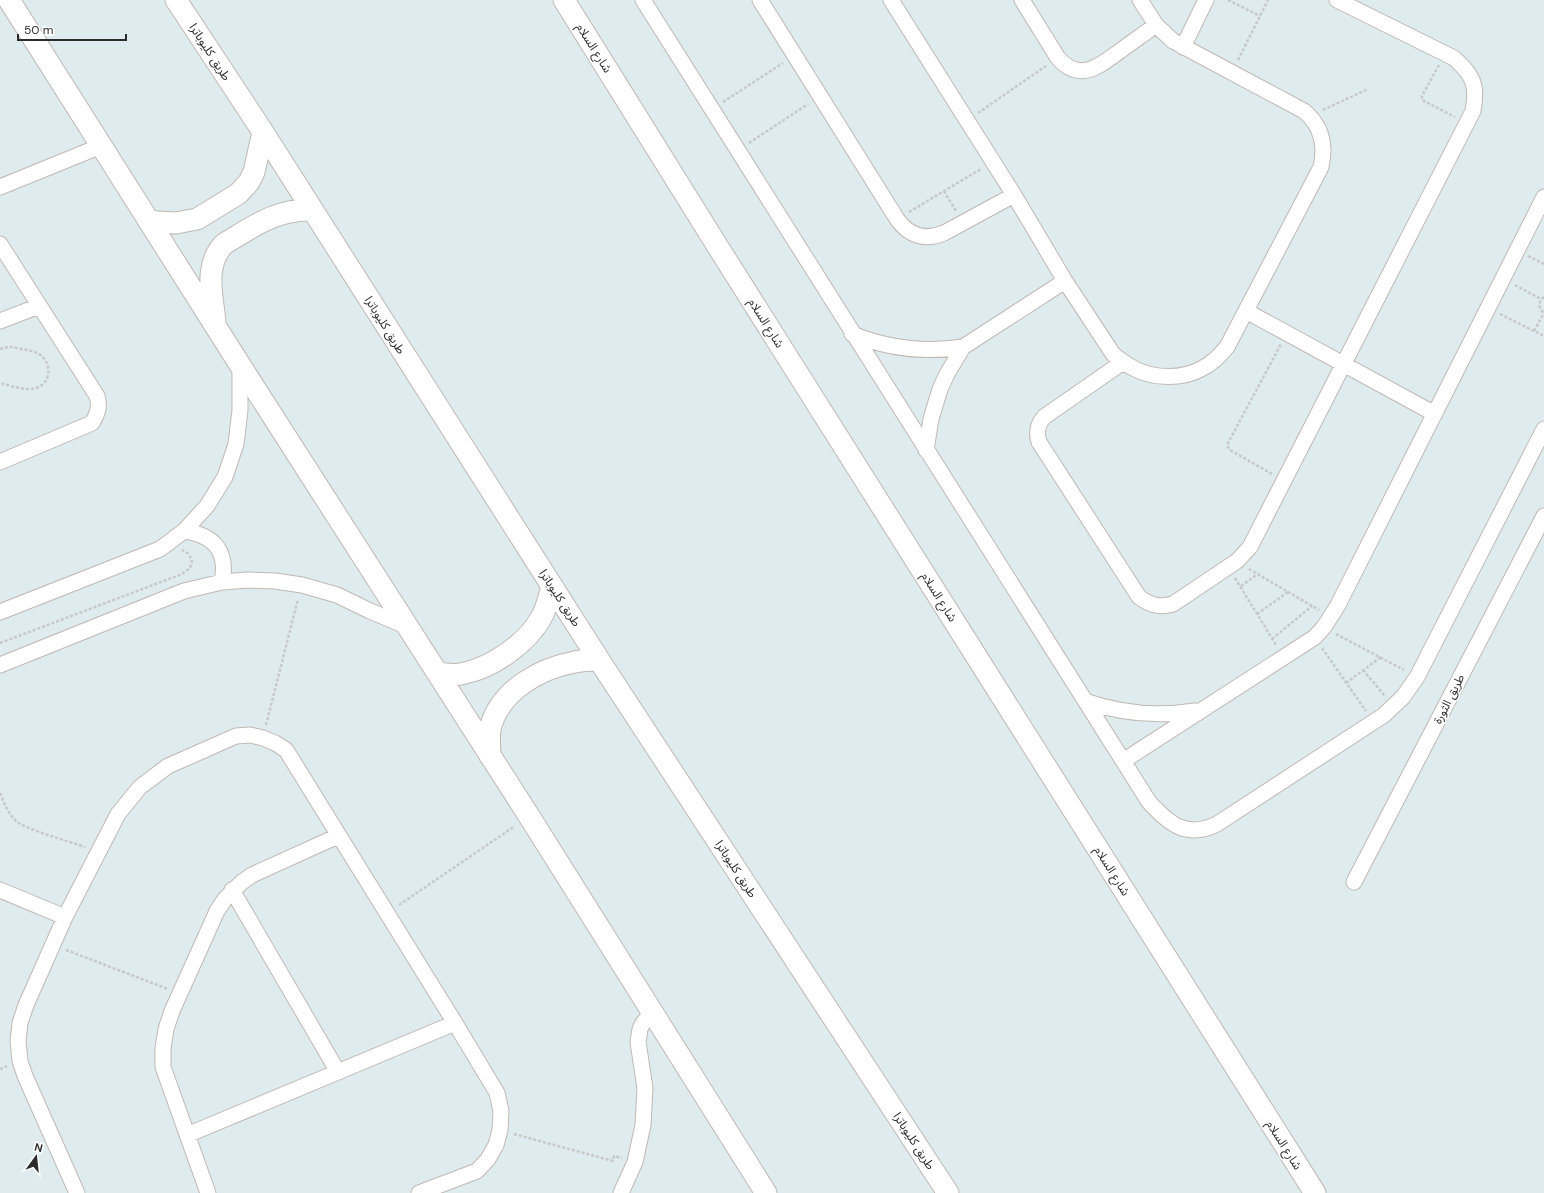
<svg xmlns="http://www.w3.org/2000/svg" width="1544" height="1193" font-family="'DM Sans','Noto Sans Arabic',sans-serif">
	<rect width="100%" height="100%" fill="#deecef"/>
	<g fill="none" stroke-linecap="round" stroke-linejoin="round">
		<g stroke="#c1b8b2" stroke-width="17">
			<path id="minor" d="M643,0l506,802c20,22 38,37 68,22l167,-109 19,-18 14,-20 127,-248
				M760,0l137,219c12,17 28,22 47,14l70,-38
				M891,0l123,195 51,86 48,73c7,6 14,11 22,15 19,10 48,10 66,0 11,-5 18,-13 26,-22l94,-180c5,-22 1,-41 -17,-56l-131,-70 -17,-16 -16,-25
				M1022,0l36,58c22,25 41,8 62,-7 12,-9 24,-17 36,-26
				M1183,47l23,-47
				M0,187l101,-41
				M0,244l97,152c3,10 1,17 -5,27l-92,39
				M1246,311l189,103
				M0,321l39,-15
				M852,334c37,15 72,19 111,13
				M1123,362l-79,55c-7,8 -8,15 -5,25l100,155c11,8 20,11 34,7l64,-43 13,-14 223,-436c5,-26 0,-36 -19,-53l-117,-58
				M926,450l5,-31 9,-30 7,-15 16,-27 102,-66
				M184,531c31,4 44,21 38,51
				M0,612l160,-63 24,-18 23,-25 18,-29 11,-33 4,-34v-45
				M0,665l184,-74 38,-9 26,-2 27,1 27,4 35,10 33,16 38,16
				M1085,701c37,13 72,16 110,10
				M1123,761l192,-124 9,-10 14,-22 206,-408
				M1354,882l190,-366
				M0,890l65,27
				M232,890l106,182
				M187,1135l268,-112
				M77,1193l-52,-117 -5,-15 -2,-20 2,-18 6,-18 39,-88 53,-103 22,-27 28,-21 68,-30 14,-1 13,3 12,5 11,7 169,273 42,70 4,18 -1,19 -4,15 -8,14 -11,12 -58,22
				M208,1193l-45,-126v-19l3,-19 6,-18 45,-100 8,-12 17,-17 10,-7 86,-39
				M621,1193l14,-31 8,-37 2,-37 -7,-46 2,-13 3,-6 9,-11"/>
		</g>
		<g stroke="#c1b8b2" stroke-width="23">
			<path id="secondary" d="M9,0l231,365 289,451 237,377
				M176,0l87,132 336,528 349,533
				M564,0l154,247 597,946
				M148,220l9,2 19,1 21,-4 41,-25 11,-12 5,-10 9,-40
				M215,321c-3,-27 -11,-56 9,-77 30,-18 52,-35 88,-34
				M438,673c9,1 18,3 27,0 28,-6 62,-30 76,-55 6,-10 8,-21 11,-32
				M490,756c0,-10 -2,-21 1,-31 11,-35 49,-57 84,-63 8,-2 16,-2 24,-2"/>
		</g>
		<path stroke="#c8c8c8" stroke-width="2.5" stroke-dasharray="3 2" stroke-linecap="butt" d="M1228,0l32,16
			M1238,60l30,-60
			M1439,65l-17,31v4l33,17
			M723,102l60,-39
			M1323,110l45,-21
			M978,113l68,-47
			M749,143l59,-39
			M944,191l12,20
			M909,212l72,-43
			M1528,256l16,8
			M1515,285l26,14
			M1544,297c-6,4 -6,11 0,16
			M1500,314l44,22
			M1534,331l10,-18
			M0,349c7,-3 13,-2 21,0 6,1 13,2 18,5 13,8 13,29 -3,34 -11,3 -25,-2 -36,-5
			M1272,474l-42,-24 -3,-5 54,-101
			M1249,569l70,41
			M1235,578l41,67
			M1241,586l17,-12
			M1257,614l31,-22
			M1336,634l68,36
			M1272,639l40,-33
			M0,643l182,-69 8,-6 2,-7 -3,-7 -7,-4
			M1322,648l44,63
			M1363,670l22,26
			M1346,683l35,-26
			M266,725l32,-126
			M0,793c4,10 8,20 15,27 8,9 56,22 70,27
			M399,905l116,-79
			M66,950l102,39
			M0,1069l7,-3
			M514,1134l99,27 1,-5 8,2"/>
		<use href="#minor" stroke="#fff" stroke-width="15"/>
		<use href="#secondary" stroke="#fff" stroke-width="21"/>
	</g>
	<g text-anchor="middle" stroke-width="3.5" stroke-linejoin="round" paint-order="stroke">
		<g font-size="12" fill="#2c2c2c" stroke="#fff">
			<text transform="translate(594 48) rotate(58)" y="4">شارع السلام</text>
			<text transform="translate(210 52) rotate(57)" y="4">طريق كليوباترا</text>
			<text transform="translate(766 323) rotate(58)" y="4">شارع السلام</text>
			<text transform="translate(385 325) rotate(58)" y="4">طريق كليوباترا</text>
			<text transform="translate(939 597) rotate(58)" y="4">شارع السلام</text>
			<text transform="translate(560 598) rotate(57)" y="4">طريق كليوباترا</text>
			<text transform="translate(1449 699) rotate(-63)" y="4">طريق الثورة</text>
			<text transform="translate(736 869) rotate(57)" y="4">طريق كليوباترا</text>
			<text transform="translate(1112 871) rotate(58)" y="4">شارع السلام</text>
			<text transform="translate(914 1141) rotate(57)" y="4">طريق كليوباترا</text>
			<text transform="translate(1284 1145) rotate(58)" y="4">شارع السلام</text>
		</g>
	</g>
	<g transform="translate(36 1157) rotate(15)" stroke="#ffffff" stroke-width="3" paint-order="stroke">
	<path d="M0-3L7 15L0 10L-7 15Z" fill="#2c2c2c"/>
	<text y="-6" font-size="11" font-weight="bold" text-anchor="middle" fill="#2c2c2c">N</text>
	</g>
	<path d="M18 34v6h108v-6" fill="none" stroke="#2c2c2c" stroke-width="2"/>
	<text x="24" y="34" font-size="12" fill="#2c2c2c" stroke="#ffffff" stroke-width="3" paint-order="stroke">50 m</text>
</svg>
